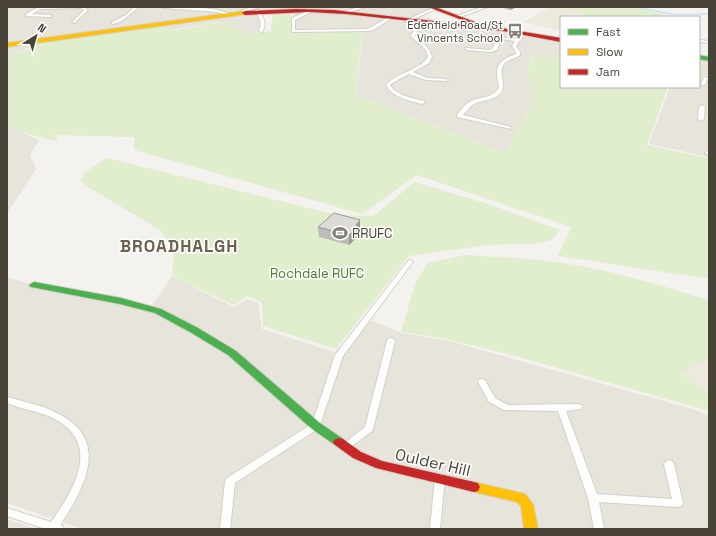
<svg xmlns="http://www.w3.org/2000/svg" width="716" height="536" font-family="'Space Grotesk',sans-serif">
	<rect width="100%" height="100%" fill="#f3f2ee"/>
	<path fill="#e7e4db" d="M7,7h420l6,3 -12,6 20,5 -1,3 -88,-13 -94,-2 -251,34z
		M293,12l48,1 85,12 87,8 48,9v15l-27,-3 -6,9 3,43 -26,47 -149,-58 3,-24 3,-40 -70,1z
		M254,13l8,7 -2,12 -11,2 -29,-12 -51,8 -14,-5 73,-11z
		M33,43v3l-26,11v-11z
		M701,59l8,1v97l-60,-13 21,-57h29v-27z
		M7,124l16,9 16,7 -9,15 6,14 -29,45z
		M172,276l62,31 13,-8 11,4 4,26 72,23 36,-32 32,13 47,8 247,69 13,6v113h-627l-75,-26v-226l45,14 76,14 20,6z
		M7,519l32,10h-32z"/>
	<path fill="#eee9dd" d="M551,7h81l31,7 -4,3h-98v14l-38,-9z
		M709,357v37l-29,-20z"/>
	<path fill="#e0eece" d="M560,7h72l31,7 -4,3h-62l-19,-3 2,-3z
		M273,14h18l2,18 69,-1 -6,64 149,58 26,-47 -3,-43 5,-6 1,-3 27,3v30h107l-21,58 62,13v121l-151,-23 13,-29 -154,-52 -55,39 -228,-64v-13l-84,-2 -6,-3 14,6 -2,3 -36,-9 -13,-8v-67l26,-10v-4l122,-18c4,2 10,5 15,5 28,0 54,-18 79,4l22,-3z
		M107,158l230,57 37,1 40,-34 71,21 75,27 -8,10 -21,4 -44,1 -78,11 -73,93 -73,-23 -1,-23 -15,-7 -13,9 -62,-29 2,-26 -14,-20 -72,-43 -8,-6 5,-9z
		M465,255c33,2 66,3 98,8 50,7 98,23 146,37v57l-28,17 28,20v17l-201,-57 -67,-16 -40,-6 15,-51 12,-18z"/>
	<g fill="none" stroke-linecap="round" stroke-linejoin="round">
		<path stroke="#bedcf2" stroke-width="1" d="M636,7l35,7h38"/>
		<g stroke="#d1d0cb" stroke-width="2">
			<path id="street" d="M36,7h48l4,3 -14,13 -2,-1 12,-12 -3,-2 -41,1 -8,5 18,1 2,1 -2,1 -24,-1v-2l11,-6z
				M134,7h5c-9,6 -16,16 -27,17v-2l14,-7z
				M162,7c17,0 53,-1 67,7l-2,1 -9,-3 -54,-4z
				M253,7h7l-16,4 -2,-1z
				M359,7h7l-21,6 -2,-1z
				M482,7h6l-31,11 -3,-1z
				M433,8l3,1 -29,13 -3,-1z
				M256,10h2c6,8 9,13 4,22l-3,-1 2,-8z
				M310,10l3,1 -18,9v10l73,-1 21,-12 3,1 -19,12 -5,1 -76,1v-14z
				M421,22l3,1 -6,6 -3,7c7,7 15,11 17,21l-3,6 -16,9 14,6 19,1 2,1 -2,1 -20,-1 -17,-6 -15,8 -4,3c7,11 22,13 34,16l1,1 -3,2c-13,-4 -29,-6 -36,-19 11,-13 33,-14 42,-28l-2,-7 -15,-14 4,-8z
				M521,33l3,1 -8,12 4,6v3c-4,4 -12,4 -16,9 -7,9 4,21 -4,30 -7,6 -16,6 -24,9 -5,2 -9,8 -13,12l48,12v2l-54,-12v-2c4,-5 8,-11 14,-14 10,-5 22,-2 28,-14 -2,-9 -5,-21 5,-27 3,-3 8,-4 12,-6v-2l-4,-6 3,-5 -14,-2 -4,11 -6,2 -24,-2 -2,-1v-1l25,2 3,-2 6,-14h2v3l16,2z
				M699,40l10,1v2l-10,-1z
				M704,77l4,1 -3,7h-4v-1z
				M702,105l3,2 -1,12 -3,2 -3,-2 1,-12z
				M708,151h1v4l-4,-2z
				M410,260l3,2 -1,1 -69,93 -24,72 -84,55 -5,46h-10l5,-48 2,-3 85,-54 23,-69 73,-94z
				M391,338l3,1 1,2 -22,88 -1,2 -24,18 -3,2 -3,-2 -2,-2 2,-2 23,-18 22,-86 1,-2z
				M482,379l3,1 10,18 13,7 70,-1 3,1 1,2 -1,2 -15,2 31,83 75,5 -8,-35 2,-3 3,-1 3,1 2,3 9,39 -2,3 -3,1 -79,-5 5,27h-10l-6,-31 -30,-87 -54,-1 -15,-8 -11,-20 1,-2z
				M7,397c15,4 37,9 50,16 54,26 28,75 3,112l3,1 1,3h-18l-39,-13v-8l44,14c24,-34 52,-80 0,-105 -14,-6 -30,-8 -44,-14z
				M440,474l3,1 2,3 -5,51h-10l5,-51 2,-3z"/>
		</g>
		<g stroke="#d2cfc5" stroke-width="2">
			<path id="fast" d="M699,55l10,2v4l-10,-2z
				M34,282l87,16 40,11 37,19 38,23 84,72 23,16 2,3 -2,3 -4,1 -4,-1 -23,-16 -84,-74 -38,-23 -35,-19 -35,-9 -89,-17 -2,-2z"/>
		</g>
		<g stroke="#d2cfc5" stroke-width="2">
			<path id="slow" d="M245,11l2,1v2l-240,33v-4z
				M474,482l51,12 8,10 5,25h-14l-3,-23 -4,-4 -47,-11 -2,-4 2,-4z"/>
		</g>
		<g stroke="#d2cfc5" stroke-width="2">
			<path id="jam" d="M428,7h7l48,18 78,13v4l-58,-11 -157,-17 -37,-2 -64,3 -3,-2 3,-2 51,-2 38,1 144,16z
				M339,438l4,1 18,13 21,9 92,21 4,1 2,4 -2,4 -4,1 -98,-24 -23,-10 -18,-13 -2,-3 2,-3z"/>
		</g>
		<use href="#street" fill="#fdfdfc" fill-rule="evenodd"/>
		<use href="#fast" fill="#4caf50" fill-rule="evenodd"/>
		<use href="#slow" fill="#ffc107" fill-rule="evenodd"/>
		<use href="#jam" fill="#c62828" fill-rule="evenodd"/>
	</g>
	<path fill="#bebcb8" d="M500,7h17l-7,3z
		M360,220v10l-2,3v3l-9,9 -30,-8 -1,-10z"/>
	<path fill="#9b9996" d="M510,7h7l-7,3z
		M360,220v10l-2,3v3l-9,9v-10l7,-10z"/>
	<path fill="#dddbd6" stroke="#9b9996" d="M334,213l26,7 -4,5 2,1 -9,9 -31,-8z"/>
	<defs>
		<g id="bus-bare" transform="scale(1.2)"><path d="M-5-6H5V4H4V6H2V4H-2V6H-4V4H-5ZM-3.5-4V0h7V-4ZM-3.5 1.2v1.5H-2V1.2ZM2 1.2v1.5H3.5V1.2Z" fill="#858178" stroke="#fff" stroke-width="2.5" paint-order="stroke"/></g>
		<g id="stadium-bare" transform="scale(1.2)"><path d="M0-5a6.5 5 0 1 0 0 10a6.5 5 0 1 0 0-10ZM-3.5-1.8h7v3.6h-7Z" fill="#858178" stroke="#fff" stroke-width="2.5" paint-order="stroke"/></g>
	</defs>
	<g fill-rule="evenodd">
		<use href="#bus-bare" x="515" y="31"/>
		<use href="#stadium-bare" x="340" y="233"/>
	</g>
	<g text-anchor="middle" stroke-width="3" stroke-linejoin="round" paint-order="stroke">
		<g font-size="11" fill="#4a4438" stroke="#fff" text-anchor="end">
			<text x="503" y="29">Edenfield Road/St<tspan x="503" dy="13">Vincents School</tspan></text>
		</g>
		<g font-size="13" fill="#4a4438" stroke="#fff" text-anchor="start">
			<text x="352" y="238">RRUFC</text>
		</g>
		<g font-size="13" fill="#477f29" stroke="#fff">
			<text x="317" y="278">Rochdale RUFC</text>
		</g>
		<g font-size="16" fill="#4a4438" stroke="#fff">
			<text transform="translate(433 462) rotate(13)" y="6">Oulder Hill</text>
		</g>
		<g font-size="17" font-weight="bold" letter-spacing="1" fill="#6e624f" stroke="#fff">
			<text x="179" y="252">BROADHALGH</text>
		</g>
	</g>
	<rect width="716" height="536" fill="none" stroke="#4a4438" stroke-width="16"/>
	<rect x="560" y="16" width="140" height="72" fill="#ffffff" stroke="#b7b4af"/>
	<rect x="568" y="29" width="20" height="6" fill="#4caf50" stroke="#b7b4af"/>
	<text x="596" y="36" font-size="12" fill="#4a4438">Fast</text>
	<rect x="568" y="49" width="20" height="6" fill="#ffc107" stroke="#b7b4af"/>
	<text x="596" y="56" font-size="12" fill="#4a4438">Slow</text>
	<rect x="568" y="69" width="20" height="6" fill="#c62828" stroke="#b7b4af"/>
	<text x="596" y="76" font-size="12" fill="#4a4438">Jam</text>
	<g transform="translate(36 36) rotate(37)" stroke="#ffffff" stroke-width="3" paint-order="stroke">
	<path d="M0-3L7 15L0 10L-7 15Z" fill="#4a4438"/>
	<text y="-6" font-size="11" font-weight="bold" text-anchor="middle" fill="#4a4438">N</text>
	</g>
</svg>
